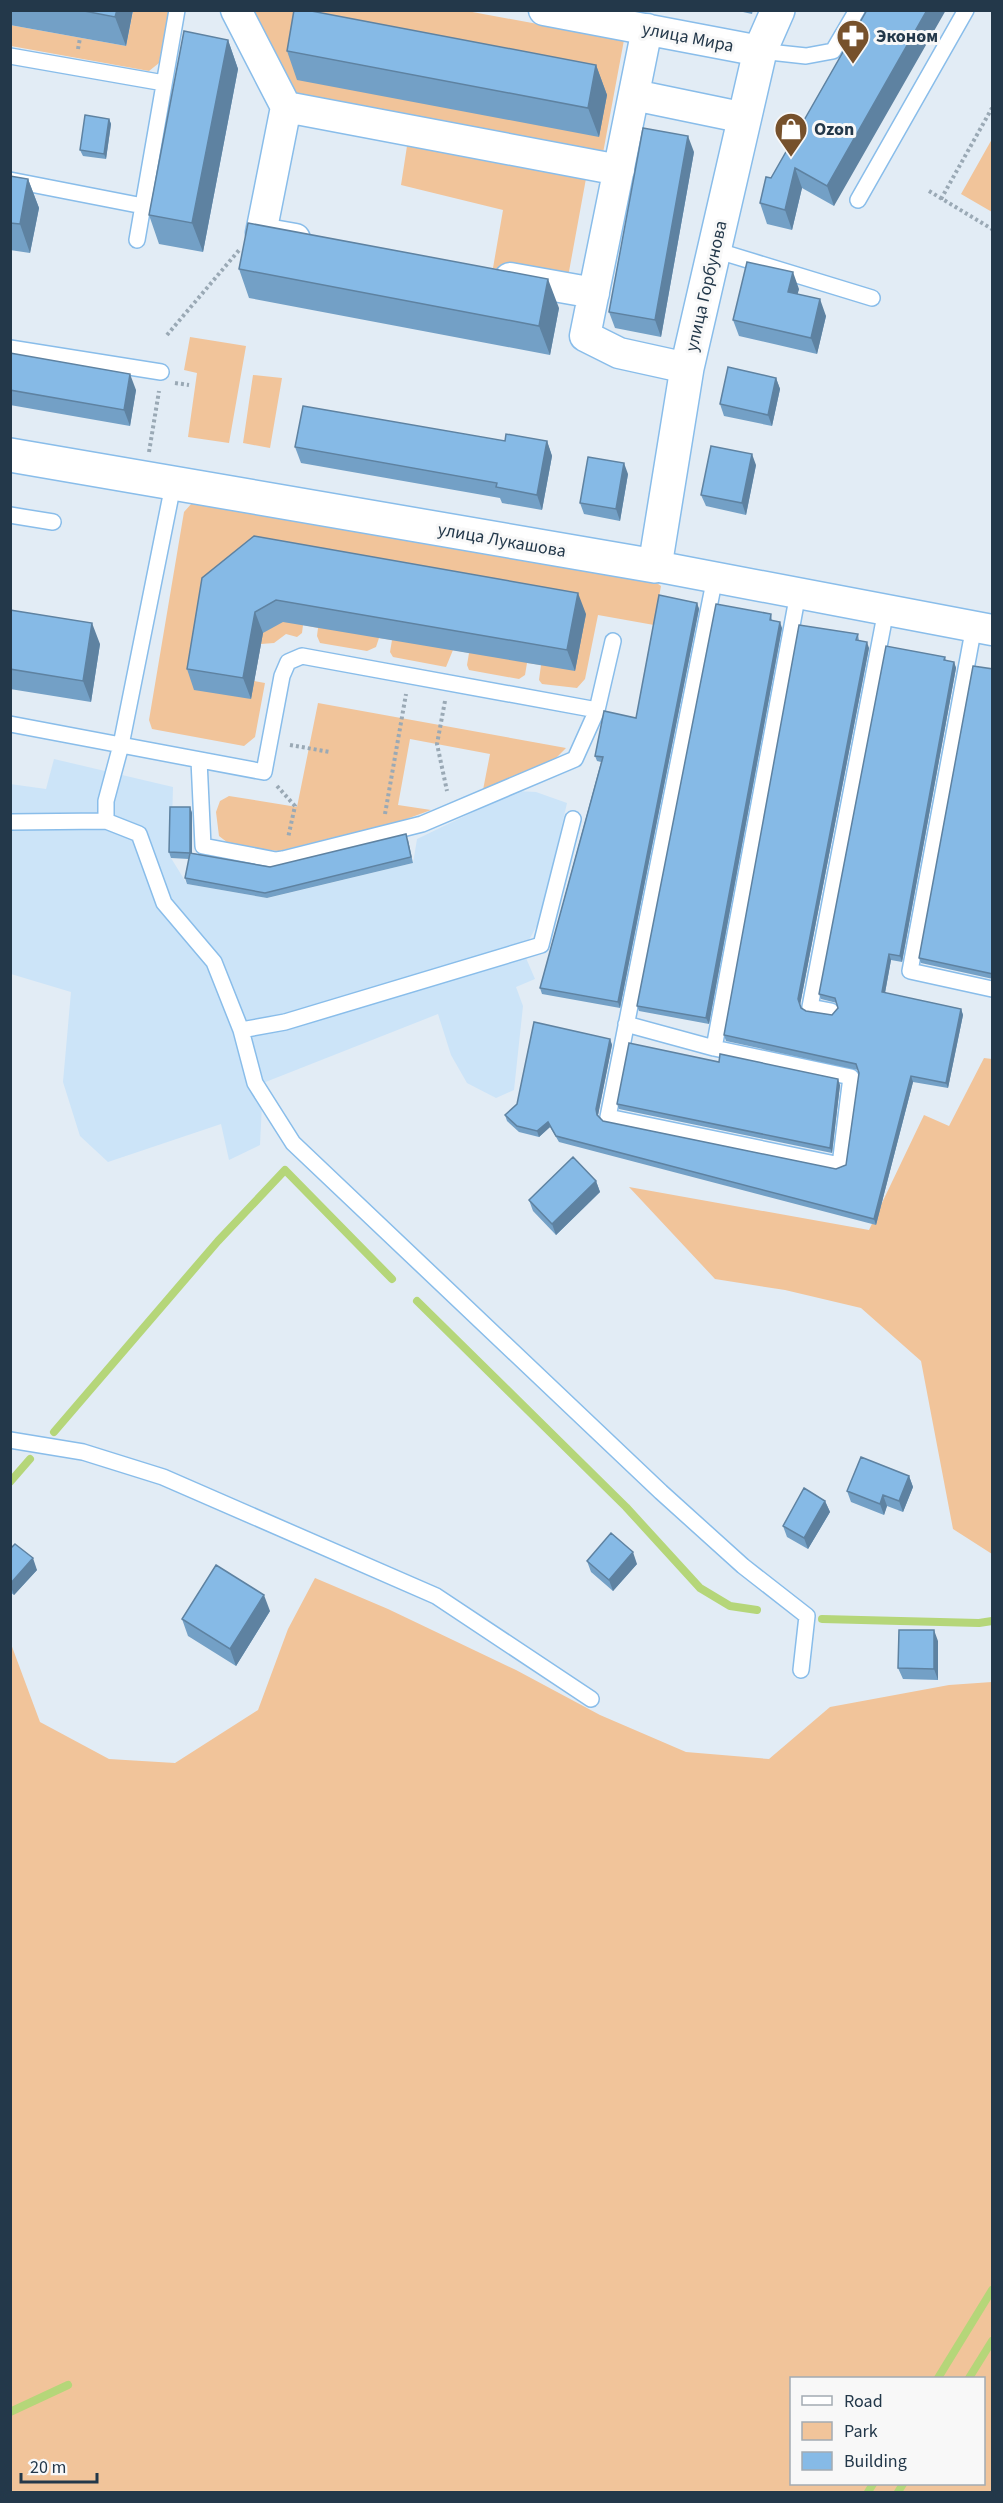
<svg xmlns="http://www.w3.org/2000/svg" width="1003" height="2503" font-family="'Source Sans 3',sans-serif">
	<rect width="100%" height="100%" fill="#e2ecf5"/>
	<path fill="#cce4f8" d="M54,759l119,28 -2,71 16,26 81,14 145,-35 4,-24 100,-48 19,1 31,11 -27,117 -17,31 12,28 -19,8 7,19 -9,84 -18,8 -29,-15 -16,-28 -13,-41 -175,69 -3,62 -31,15 -8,-36 -113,38 -28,-26 -17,-54 8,-90 -60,-18 -1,-190 36,5z"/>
	<path fill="#f1c49a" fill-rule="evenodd" d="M133,11h36l-10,52 -10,8 -138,-25 -1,-21 116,21z
		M247,11h220l157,29 -21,113 -310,-57z
		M992,139v73l-31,-18z
		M407,146l180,27 -19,104 -75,-9 10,-58 -102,-25z
		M190,337l56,9 -17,97 -41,-6 9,-64 -13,-3z
		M253,375l29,3 -12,70 -27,-5z
		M204,499l444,78 13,9 -7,39 -56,-10 -13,64 -8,9 -35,-4 -3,-4 2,-15 -14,-2 -2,12 -6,4 -50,-9 -2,-5 2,-12 -16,-3 -7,17 -53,-10 -3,-5 2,-12 -13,-2 -3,9 -9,4 -47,-8 -3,-7 1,-8 -15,-3 -1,8 -5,4 -11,-3 -12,9 -13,1 -7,37 11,2 -10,54 -11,9 -92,-17 -3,-9 35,-208 8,-9z
		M318,703l248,45 -9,9 -9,5 -65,28 7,-36 -80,-15 -12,66 33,5 -30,11 -122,30 -47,-5 -13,-10 -3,-24 4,-11 9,-5 68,11z
		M984,1058l8,1v495l-39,-25 -32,-168 -60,-53 -76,-18 -70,-11 -86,-92 240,43 55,-115 25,11z
		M315,1578l73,31 128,61 84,45 86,37 83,7 61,-52 119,-22 43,-3v810h-981v-848l29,78 69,37 66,4 83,-53 30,-81zM792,2378h192v106h-192z"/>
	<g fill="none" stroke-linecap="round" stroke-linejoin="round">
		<path stroke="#b5d679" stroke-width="8" d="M417,1301l209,206 74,81 30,18 27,4
			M54,1432l164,-191 67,-71 107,109
			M10,1482l20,-23
			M822,1619l157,4 13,-2
			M938,2378l54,-88
			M969,2378l23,-37
			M10,2412l58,-27
			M868,2492l5,-8
			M898,2492l5,-8"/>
		<g stroke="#89bdea" stroke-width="18">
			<path id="service" d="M760,51l46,5 27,-5 24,-41
				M10,56l154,27
				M10,180l133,26
				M858,200l108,-190
				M137,240l40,-230
				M715,250l157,48
				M10,348l151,24
				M173,485l-52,260 143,27 18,-96 6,-14 14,-6 295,54 16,-69
				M10,515l43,7
				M974,626l-64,345 82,18
				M10,724l111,21 -15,56v20
				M199,760l4,86 73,14 7,-1 139,-35 153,-65 22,-49
				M10,822l96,-1 33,13 25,69 50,59 27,68 14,53 38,60 368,349 82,74 64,50 -6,54
				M831,1011l-21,-4 76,-397
				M626,1024l88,24 137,29 -11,88 -232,-48 107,-540
				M241,1030l44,-8 256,-77 32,-126
				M714,1048l84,-455
				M10,1440l73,12 80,25 273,119 155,103"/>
		</g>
		<g stroke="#89bdea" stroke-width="33">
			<path id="minor" d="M236,10l50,97 333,63
				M544,10l216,41
				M647,29l-62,307 34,17 68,15
				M634,95l111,23
				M286,107l-25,126 34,6
				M510,278l84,15
				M655,566l337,64"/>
		</g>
		<g stroke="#89bdea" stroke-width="36">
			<path id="tertiary" d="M10,455l645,111 32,-198 73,-317 18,-41"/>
		</g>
		<path stroke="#9aa9b5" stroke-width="4" stroke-dasharray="3 3" stroke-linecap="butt" d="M78,49l2,-11
			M929,191l63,38
			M941,199l51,-91
			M167,335l73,-86
			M175,383l14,2
			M149,452l10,-61
			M445,701l-8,43 10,47
			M290,745l40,7
			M277,786l18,20 -7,32
			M385,814l21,-120"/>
		<use href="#service" stroke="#fff" stroke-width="15"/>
		<use href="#minor" stroke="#fff" stroke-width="30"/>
		<use href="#tertiary" stroke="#fff" stroke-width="33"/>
	</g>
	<path fill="#73a0c6" d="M10,10h123l-7,36 -116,-21z
		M734,10h19l-1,4z
		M867,10l-33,196 -32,-18 -10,42 -25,-6 -7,-21 11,-25z
		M228,40l10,29 -35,183 -44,-8 -10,-29z
		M287,51l309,14 11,30 -8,42 -302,-57z
		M109,119l2,5 -5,35 -23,-3 -3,-6z
		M694,152l-33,185 -46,-9 -6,-16z
		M10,176l18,3 11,29 -9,45 -20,-3z
		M239,269l320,39 -9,47 -301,-57z
		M799,289l-2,5 29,22 -9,38 -78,-18 -6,-16z
		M10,353l126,37 -6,36 -120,-21z
		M776,378l4,11 -8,37 -48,-10 -4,-12z
		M505,441h42l5,15 -10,54 -40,-7 -2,-5 -199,-35 -6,-16z
		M756,465l-10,50 -40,-9 -5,-11z
		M628,474l-8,47 -36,-7 -4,-11z
		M202,578l384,36 -11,57 -292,-49 -20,11 -12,66 -57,-9 -7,-21z
		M697,603l2,6 -79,399 -78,-14 -2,-6 61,-226 -4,-1 -2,-5 41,-38z
		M10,610l90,34 -9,58 -81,-13z
		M771,614l1,7 10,7 -73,396 -70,-13 -2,-5z
		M858,634l1,7 10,7 -69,357 1,3 5,3 26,4 6,-7 -1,-5 -16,-4 -2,-5 126,-337 1,4 8,1 2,6 -54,294 -11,-2 -6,33 76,16 2,6 -15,73 -35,-6 -37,143 -317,-83 -9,-15 -11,10 -20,-5 -12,-11 -2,-6 105,-76 2,6 -14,70 1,1 4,5 233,48 10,-4 13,-92 -1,-3 -132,-29 -2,-6z
		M993,669v310l-72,-16 -2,-5z
		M190,807l2,6v40l78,14 138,-27 5,23 -146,35 -80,-14 -2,-6 4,-19 -18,-1 -2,-6z
		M840,1085l-8,68 -213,-44 -2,-5z
		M596,1181l4,11 -44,43 -23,-24 -4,-11z
		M909,1476l4,11 -10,25 -16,-6 -3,9 -33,-13 -4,-11z
		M825,1501l5,11 -22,37 -21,-12 -4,-11z
		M10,1549l27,21 -23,25 -4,-3z
		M587,1561l50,3 -24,27 -22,-19z
		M270,1611l-34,55 -48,-30 -6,-17z
		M938,1641v39l-35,-1 -5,-11z"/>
	<path fill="#5e82a1" d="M117,10h16l-7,36 -11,-29z
		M927,10h19l-112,196 -7,-20z
		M228,40l10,29 -35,183 -11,-29z
		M596,65l11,30 -8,42 -11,-29z
		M109,119l2,5 -5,35 -2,-5z
		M688,136l6,16 -33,185 -6,-17z
		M795,168l7,20 -10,42 -7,-20z
		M28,179l11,29 -9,45 -10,-29z
		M793,272l6,17 -5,19 -6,-16z
		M548,279l11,29 -9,47 -11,-29z
		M820,299l6,17 -9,38 -6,-16z
		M130,374l6,16 -6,36 -6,-16z
		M776,378l4,11 -8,37 -4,-11z
		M547,441l5,15 -10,54 -5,-15z
		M752,454l4,11 -10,50 -4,-12z
		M624,463l4,11 -8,47 -4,-12z
		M578,593l8,21 -11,57 -8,-21z
		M697,603l2,6 -79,399 -2,-6z
		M255,612l8,21 -12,66 -8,-21z
		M780,622l2,6 -73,396 -3,-6z
		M92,623l8,21 -9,58 -8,-21z
		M867,642l2,6 -69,357 -2,-6z
		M954,662l2,6 -54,294 -2,-6z
		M190,807l2,6v46l-2,-6z
		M889,954l2,6 -7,38 -2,-6z
		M961,1009l2,6 -15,73 -2,-5z
		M610,1039l2,6 -14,70 1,6 -3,-12z
		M911,1076l2,6 -37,143 -2,-6z
		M838,1079l2,6 -8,68 -2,-5z
		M548,1122l2,5 -11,10 -2,-6z
		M596,1181l4,11 -44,43 -4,-11z
		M909,1476l4,11 -10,25 -4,-11z
		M883,1495l4,11 -3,9 -4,-11z
		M825,1501l5,11 -22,37 -4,-11z
		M633,1552l4,12 -24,27 -4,-11z
		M33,1558l4,12 -23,25 -4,-11z
		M264,1595l6,16 -34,55 -6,-17z
		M934,1630l4,11v39l-4,-11z"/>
	<path fill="#86bae6" stroke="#5e82a1" stroke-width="1.5" d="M79,10h38l-2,7z
		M294,10h12l290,55 -8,43 -301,-57z
		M867,10h60l-100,176 -32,-18 -10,42 -25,-7 6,-26 5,1z
		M184,31l44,9 -36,183 -43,-8z
		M85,115l24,4 -5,35 -24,-4z
		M643,128l45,8 -33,184 -46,-8z
		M10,176l18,3 -8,45 -10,-1z
		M248,223l300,56 -9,47 -300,-57z
		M747,262l46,10 -5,20 32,7 -9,39 -78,-18z
		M10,353l120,21 -6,36 -114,-20z
		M728,367l48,11 -8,37 -48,-11z
		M303,406l202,35 1,-7 41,7 -10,54 -41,-8 1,-4 -202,-36z
		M711,446l41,8 -10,49 -41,-8z
		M588,457l36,6 -8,46 -36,-6z
		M254,536l324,57 -11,57 -291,-50 -21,12 -12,66 -56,-9 15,-91z
		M659,595l38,8 -79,399 -78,-14 63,-231 -8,-1 9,-45 32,7z
		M716,604l55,10 -1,6 10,2 -74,396 -69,-12z
		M10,610l82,13 -9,58 -73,-12z
		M799,625l59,9 -2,6 11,2 -69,357 3,9 5,3 26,4 6,-7 -3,-10 -16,-4 67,-348 59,11 -1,3 10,2 -54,294 -11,-2 -7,38 79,17 -15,74 -35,-7 -37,143 -318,-83 -8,-14 -11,9 -20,-5 -12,-11 12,-11 17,-82 76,17 -14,70 1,6 6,6 233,48 10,-4 13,-92 -3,-9 -132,-29z
		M973,666l20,3v305l-74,-16z
		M170,807h20v46l-21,-1z
		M406,834l5,23 -146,36 -80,-15 5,-25 80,14z
		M629,1043l90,19 1,-8 118,25 -8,69 -213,-44z
		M573,1157l23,24 -44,43 -23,-24z
		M861,1457l48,19 -10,25 -16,-6 -3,9 -33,-13z
		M804,1488l21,13 -21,37 -21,-12z
		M611,1533l22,19 -24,28 -22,-19z
		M15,1544l18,14 -23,26v-35z
		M216,1565l48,30 -34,54 -48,-30z
		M899,1630h35v39l-36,-1z"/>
	<defs>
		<g id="pharmacy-pin" transform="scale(1.725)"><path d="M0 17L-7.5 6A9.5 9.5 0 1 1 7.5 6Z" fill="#76512c" stroke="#f8f8f8"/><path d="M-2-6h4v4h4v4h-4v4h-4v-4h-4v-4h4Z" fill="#fff"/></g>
		<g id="shop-pin" transform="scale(1.725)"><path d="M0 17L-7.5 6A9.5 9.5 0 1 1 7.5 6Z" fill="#76512c" stroke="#f8f8f8"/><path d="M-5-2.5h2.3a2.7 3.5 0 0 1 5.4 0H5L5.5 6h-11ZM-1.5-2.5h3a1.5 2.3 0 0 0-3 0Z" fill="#fff"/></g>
	</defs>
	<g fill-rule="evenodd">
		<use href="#pharmacy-pin" x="853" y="36"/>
		<use href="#shop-pin" x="791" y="129"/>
	</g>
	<g text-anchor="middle" stroke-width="6" stroke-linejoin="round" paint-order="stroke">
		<g font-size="18" font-weight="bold" fill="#23384a" stroke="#f8f8f8" text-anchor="start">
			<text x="876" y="42">Эконом</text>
			<text x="814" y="135">Ozon</text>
		</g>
		<g font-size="18" fill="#23384a" stroke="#f8f8f8">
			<text transform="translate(688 37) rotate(11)" y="6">улица Мира</text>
			<text transform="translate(706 286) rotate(-77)" y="6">улица Горбунова</text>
			<text transform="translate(502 540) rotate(10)" y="6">улица Лукашова</text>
		</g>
	</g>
	<rect width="1003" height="2503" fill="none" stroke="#23384a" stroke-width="24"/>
	<rect x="790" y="2377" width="195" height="108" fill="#f8f8f8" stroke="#a3abb2" stroke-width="1.5"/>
	<rect x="802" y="2396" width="30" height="9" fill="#ffffff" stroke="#a3abb2" stroke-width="1.5"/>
	<text x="844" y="2407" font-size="18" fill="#23384a">Road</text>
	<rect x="802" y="2422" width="30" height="18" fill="#f1c49a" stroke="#a3abb2" stroke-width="1.5"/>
	<text x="844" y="2437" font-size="18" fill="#23384a">Park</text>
	<rect x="802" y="2452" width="30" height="18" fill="#86bae6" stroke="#a3abb2" stroke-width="1.5"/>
	<text x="844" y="2467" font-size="18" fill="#23384a">Building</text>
	<path d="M21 2473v9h76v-9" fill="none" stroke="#23384a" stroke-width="3"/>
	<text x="30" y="2473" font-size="18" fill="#23384a" stroke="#f8f8f8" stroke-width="4.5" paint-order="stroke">20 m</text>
</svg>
